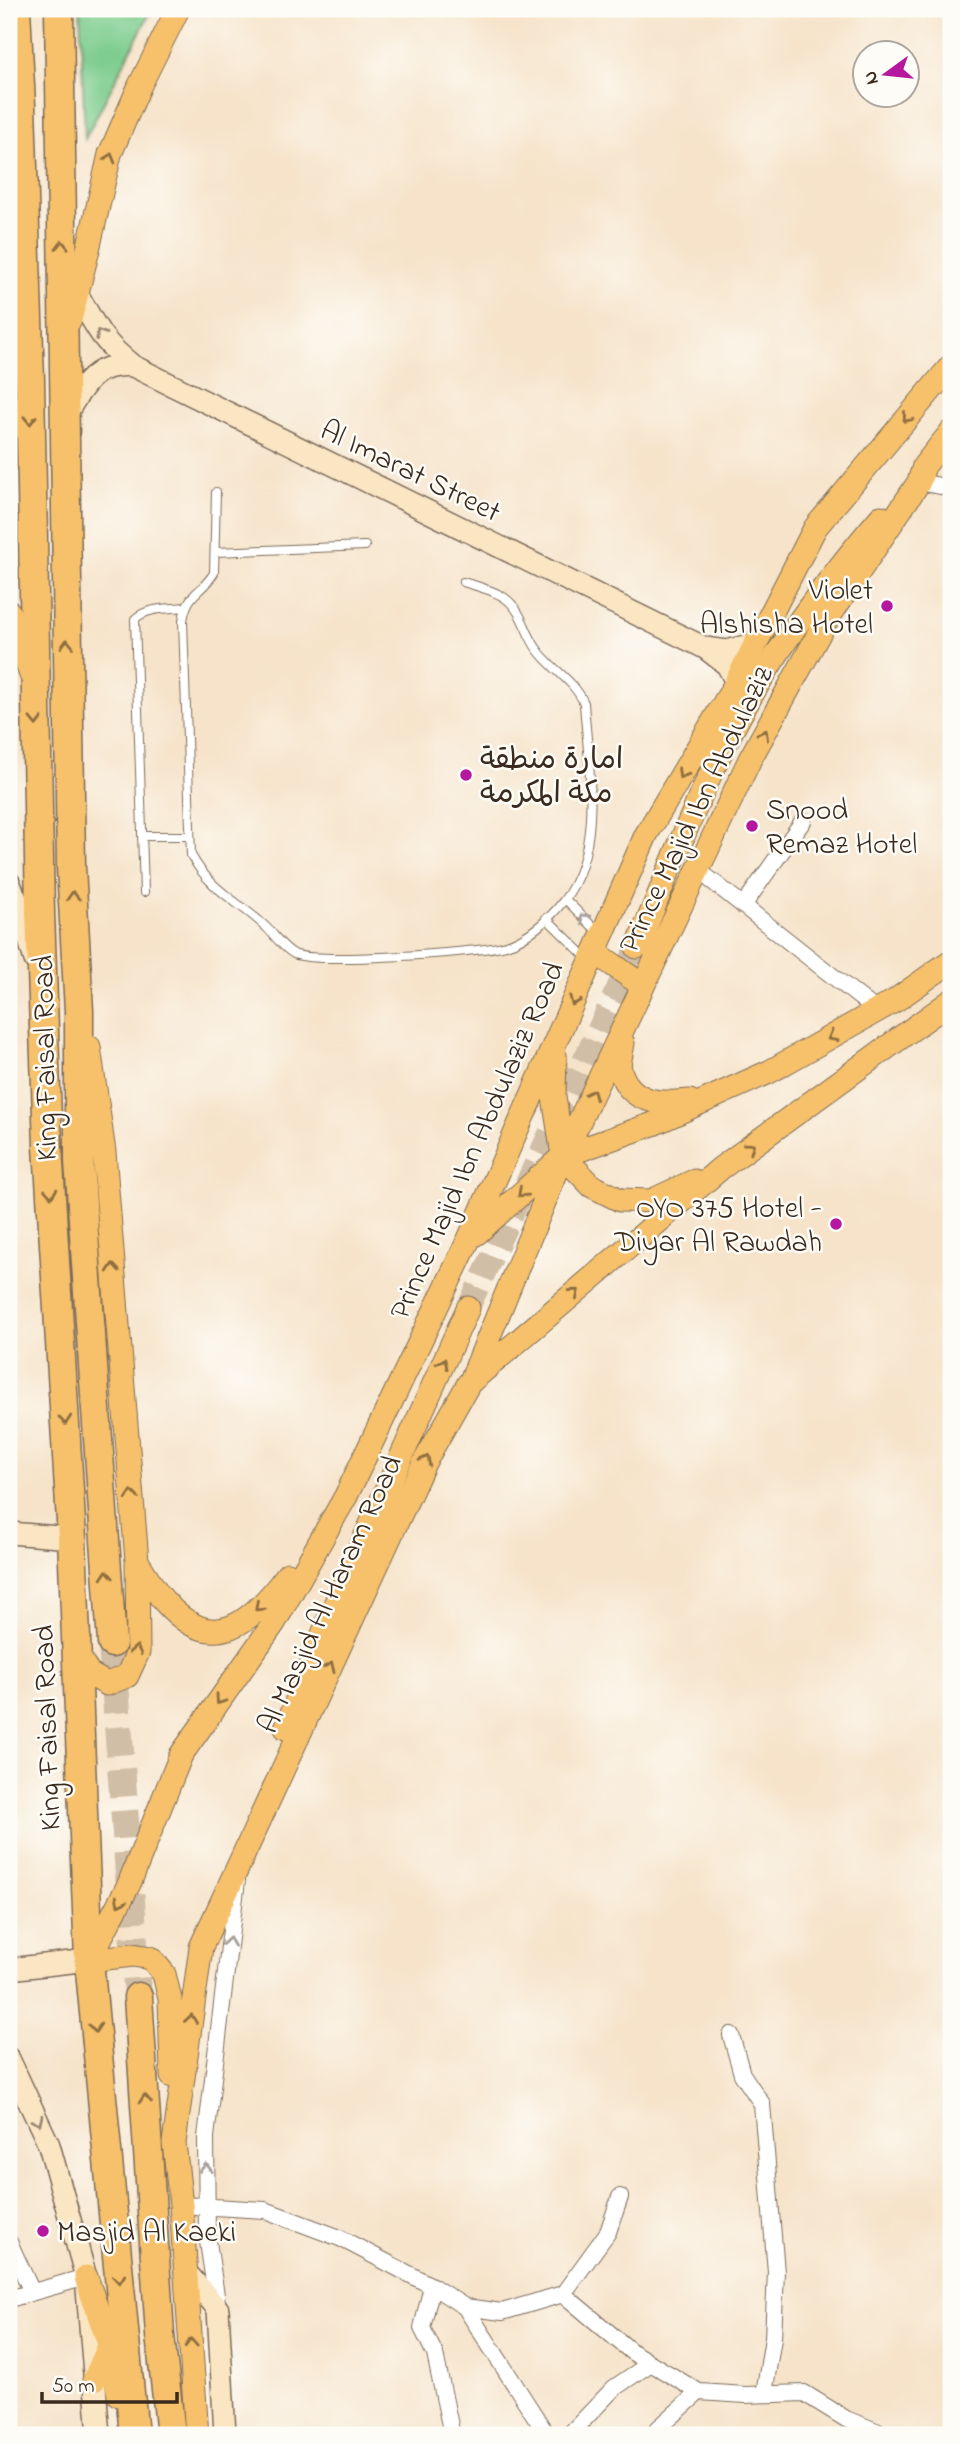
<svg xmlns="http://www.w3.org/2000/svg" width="960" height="2444" font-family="'Indie Flower','Playpen Sans Arabic',sans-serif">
	<rect width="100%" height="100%" fill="#fdfcf7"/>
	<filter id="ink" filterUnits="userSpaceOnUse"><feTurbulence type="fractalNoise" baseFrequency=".0143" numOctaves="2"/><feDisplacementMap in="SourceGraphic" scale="14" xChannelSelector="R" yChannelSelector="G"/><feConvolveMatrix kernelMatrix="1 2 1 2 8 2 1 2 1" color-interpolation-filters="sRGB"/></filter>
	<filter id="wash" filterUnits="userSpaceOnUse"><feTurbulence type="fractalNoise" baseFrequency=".00686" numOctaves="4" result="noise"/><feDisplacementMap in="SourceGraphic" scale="28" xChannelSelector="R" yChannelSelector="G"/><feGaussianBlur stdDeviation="1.57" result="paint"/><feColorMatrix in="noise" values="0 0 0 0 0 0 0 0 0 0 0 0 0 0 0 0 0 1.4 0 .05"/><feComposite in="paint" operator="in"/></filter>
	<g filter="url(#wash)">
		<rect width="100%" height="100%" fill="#f6e3c9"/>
		<path fill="#7bcc8d" stroke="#5b7b56" stroke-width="2" d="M80,9h72l-67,130z"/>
	</g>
	<g filter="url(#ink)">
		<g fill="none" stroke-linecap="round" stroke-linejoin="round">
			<path stroke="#d1bea7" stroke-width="23" stroke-dasharray="23 11" stroke-linecap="butt" d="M468,1308l169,-361"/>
			<path stroke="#d1bea7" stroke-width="28" stroke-dasharray="28 14" stroke-linecap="butt" d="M112,1643l26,354"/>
			<g stroke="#7c6b5a" stroke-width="10">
				<path id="lane" d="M216,492l-2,81c-13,21 -27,19 -31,48l8,234c20,37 48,46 76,73 9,9 15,19 27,26 19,10 186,-1 212,-9 21,-6 45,-27 58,-45 40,-51 24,-137 20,-197 -10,-23 -33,-34 -47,-54 -12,-16 -14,-38 -32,-51 -11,-8 -29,-12 -42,-16
					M216,552l149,-6
					M142,836h47
					M144,892l-9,-273c12,-12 34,-10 50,-12
					M565,899l35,35
					M546,918l43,42"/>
			</g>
			<g stroke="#7c6b5a" stroke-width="18">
				<path id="street" d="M919,482l32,6
					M698,870l179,141
					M743,906l60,-85
					M731,2035l11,39 20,30 14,168 -3,66 -9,56
					M181,2205l84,5 75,28 92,48 33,21 37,5 61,-18 69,58 67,40 47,3 58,-2 42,26 40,16
					M9,2242l23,50
					M432,2286l-10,42 13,26 17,81
					M563,2294l45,-62 12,-35
					M9,2299l77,-22
					M465,2307l82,128
					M218,2309l-11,-74 -1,-98 31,-257
					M569,2435l45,-47 37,-25
					M651,2435l48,-43"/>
			</g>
			<g stroke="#7c6b5a" stroke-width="24">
				<path id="secondary" d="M77,293c19,34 24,48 56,73
					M64,417c19,-29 28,-55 69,-51l572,282 22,17 9,17
					M705,648l21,3 31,-8
					M9,882l8,19 18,59
					M9,1533l63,5
					M9,1969l80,-9
					M9,2059l40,86 37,132 13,158
					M186,2272l32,37 7,126"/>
			</g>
			<g stroke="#7c6b5a" stroke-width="25">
				<path id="primary" d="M70,320l17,-66 23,-100 30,-69 38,-76
					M9,612l22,63
					M637,947c28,-65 53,-133 85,-197 41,-84 98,-162 159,-233
					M595,952l48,34
					M623,1043c-1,8 -5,20 -3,27 10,34 41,34 70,31
					M89,1047l15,105 33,409c9,13 17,29 27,40 50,57 88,21 124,-27
					M555,1056l-1,41 9,59 29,30 28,14 31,1 43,-20
					M476,1234l87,-78 90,-32 116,-52 127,-72 55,-39
					M472,1378l91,-222 187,-397 76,-138 93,-139 5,-16 27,-34
					M77,1654l12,20 18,10 20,-8 11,-24 -1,-91
					M286,1728l47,-119 135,-301
					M89,1960l40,-76 52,-129 93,-132 72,-127 123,-257 177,-404 87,-147 82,-160 136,-162
					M89,1960l44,-5 18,3 13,16 6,25 2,77
					M86,2277l23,67 10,51
					M94,2380l17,-38
					M197,2435l-16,-230 -7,-62 27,-196 224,-486 44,-78 252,-215 230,-167"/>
			</g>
			<g stroke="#7c6b5a" stroke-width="31">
				<path id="highway" d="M16,9l5,96 9,275 10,532 8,235 24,391 17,422 45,475
					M59,9l12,858 8,144v150l33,482
					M138,1997l22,338 11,100"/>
			</g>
			<use href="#lane" stroke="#fff" stroke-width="8"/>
			<use href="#street" stroke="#fff" stroke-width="16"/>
			<use href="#secondary" stroke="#fbe6c4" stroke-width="21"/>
			<use href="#primary" stroke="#f6c16b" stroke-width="23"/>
			<use href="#highway" stroke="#f6c16b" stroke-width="28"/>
		</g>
		<defs><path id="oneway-chevron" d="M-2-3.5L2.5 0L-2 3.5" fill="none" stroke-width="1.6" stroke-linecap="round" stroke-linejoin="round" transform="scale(1.75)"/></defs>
		<g stroke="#8f6e41">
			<use href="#oneway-chevron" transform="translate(110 158) rotate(-74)"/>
			<use href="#oneway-chevron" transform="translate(62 245) rotate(-91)"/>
			<use href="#oneway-chevron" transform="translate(907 418) rotate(130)"/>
			<use href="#oneway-chevron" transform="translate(30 420) rotate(89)"/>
			<use href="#oneway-chevron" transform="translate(67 644) rotate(-91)"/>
			<use href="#oneway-chevron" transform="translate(36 721) rotate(89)"/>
			<use href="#oneway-chevron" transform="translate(764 734) rotate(-61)"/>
			<use href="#oneway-chevron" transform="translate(682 774) rotate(121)"/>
			<use href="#oneway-chevron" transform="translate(73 896) rotate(-93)"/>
			<use href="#oneway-chevron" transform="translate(574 1001) rotate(113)"/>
			<use href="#oneway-chevron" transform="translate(832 1037) rotate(151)"/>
			<use href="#oneway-chevron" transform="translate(592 1094) rotate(-65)"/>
			<use href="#oneway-chevron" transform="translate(750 1147) rotate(-36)"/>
			<use href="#oneway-chevron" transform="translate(51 1193) rotate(86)"/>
			<use href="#oneway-chevron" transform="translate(522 1193) rotate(138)"/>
			<use href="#oneway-chevron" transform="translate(113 1268) rotate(-95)"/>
			<use href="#oneway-chevron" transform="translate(575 1293) rotate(-41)"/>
			<use href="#oneway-chevron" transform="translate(443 1363) rotate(-66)"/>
			<use href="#oneway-chevron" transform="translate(65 1420) rotate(86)"/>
			<use href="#oneway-chevron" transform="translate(426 1460) rotate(-62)"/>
			<use href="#oneway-chevron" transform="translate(132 1495) rotate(-95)"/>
			<use href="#oneway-chevron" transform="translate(107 1575) rotate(-94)"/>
			<use href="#oneway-chevron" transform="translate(259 1607) rotate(138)"/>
			<use href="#oneway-chevron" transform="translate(136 1650) rotate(-79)"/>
			<use href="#oneway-chevron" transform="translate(330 1667) rotate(-65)"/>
			<use href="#oneway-chevron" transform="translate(220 1700) rotate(125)"/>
			<use href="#oneway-chevron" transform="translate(120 1902) rotate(118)"/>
			<use href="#oneway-chevron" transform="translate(191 2019) rotate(-82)"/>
			<use href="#oneway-chevron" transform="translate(95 2028) rotate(85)"/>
			<use href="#oneway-chevron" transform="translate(145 2099) rotate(-94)"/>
			<use href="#oneway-chevron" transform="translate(119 2279) rotate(85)"/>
			<use href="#oneway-chevron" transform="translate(191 2343) rotate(-94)"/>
		</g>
		<g stroke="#9b8871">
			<use href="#oneway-chevron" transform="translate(100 334) rotate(-123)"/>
			<use href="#oneway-chevron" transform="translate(38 2121) rotate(65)"/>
		</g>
		<g stroke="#a79f9a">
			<use href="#oneway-chevron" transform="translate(584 918) rotate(-135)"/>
			<use href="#oneway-chevron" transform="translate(229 1942) rotate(-82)"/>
			<use href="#oneway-chevron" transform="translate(206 2168) rotate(-89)"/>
		</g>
	</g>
	<g fill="#b5179e" stroke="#fdfcf7" stroke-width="2.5">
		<circle cx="887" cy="606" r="7"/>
		<circle cx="466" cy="775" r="7"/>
		<circle cx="752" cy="826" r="7"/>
		<circle cx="836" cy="1224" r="7"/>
		<circle cx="43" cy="2231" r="7"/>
	</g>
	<g text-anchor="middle" stroke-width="5" stroke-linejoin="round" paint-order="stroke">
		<g font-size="30" fill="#3b2a1e" stroke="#fdfcf7">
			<text transform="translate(411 470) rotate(26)" y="10">Al Imarat Street</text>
			<text transform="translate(695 809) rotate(-64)" y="10">Prince Majid Ibn Abdulaziz</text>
			<text transform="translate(44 1058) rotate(-91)" y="10">King Faisal Road</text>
			<text transform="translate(476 1140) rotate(-66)" y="10">Prince Majid Ibn Abdulaziz Road</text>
			<text transform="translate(329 1594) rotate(-65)" y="10">Al Masjid Al Haram Road</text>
			<text transform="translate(46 1728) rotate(-92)" y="10">King Faisal Road</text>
		</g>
		<g font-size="30" fill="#3b2a1e" stroke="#fdfcf7" text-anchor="start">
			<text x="873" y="599" text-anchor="end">Violet<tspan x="873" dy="34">Alshisha Hotel</tspan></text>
			<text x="480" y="768">امارة منطقة<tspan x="480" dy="34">مكة المكرمة</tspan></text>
			<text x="766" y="819">Snood<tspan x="766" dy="34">Remaz Hotel</tspan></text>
			<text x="822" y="1217" text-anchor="end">OYO 375 Hotel -<tspan x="822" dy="34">Diyar Al Rawdah</tspan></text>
			<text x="57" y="2241">Masjid Al Kaeki</text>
		</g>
	</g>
	<rect width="960" height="2444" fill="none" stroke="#fdfcf7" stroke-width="35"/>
	<g transform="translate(886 74) rotate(255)"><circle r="33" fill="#fdfcf7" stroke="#afa8a0" stroke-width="2"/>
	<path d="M0-5L12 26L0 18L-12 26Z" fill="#b5179e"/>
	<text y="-10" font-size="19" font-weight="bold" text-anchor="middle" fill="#3b2a1e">N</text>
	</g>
	<path d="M42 2392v10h135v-10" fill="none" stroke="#3b2a1e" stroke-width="3.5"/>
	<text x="52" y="2392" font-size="21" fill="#3b2a1e" stroke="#fdfcf7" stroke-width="5" paint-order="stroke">50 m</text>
</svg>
